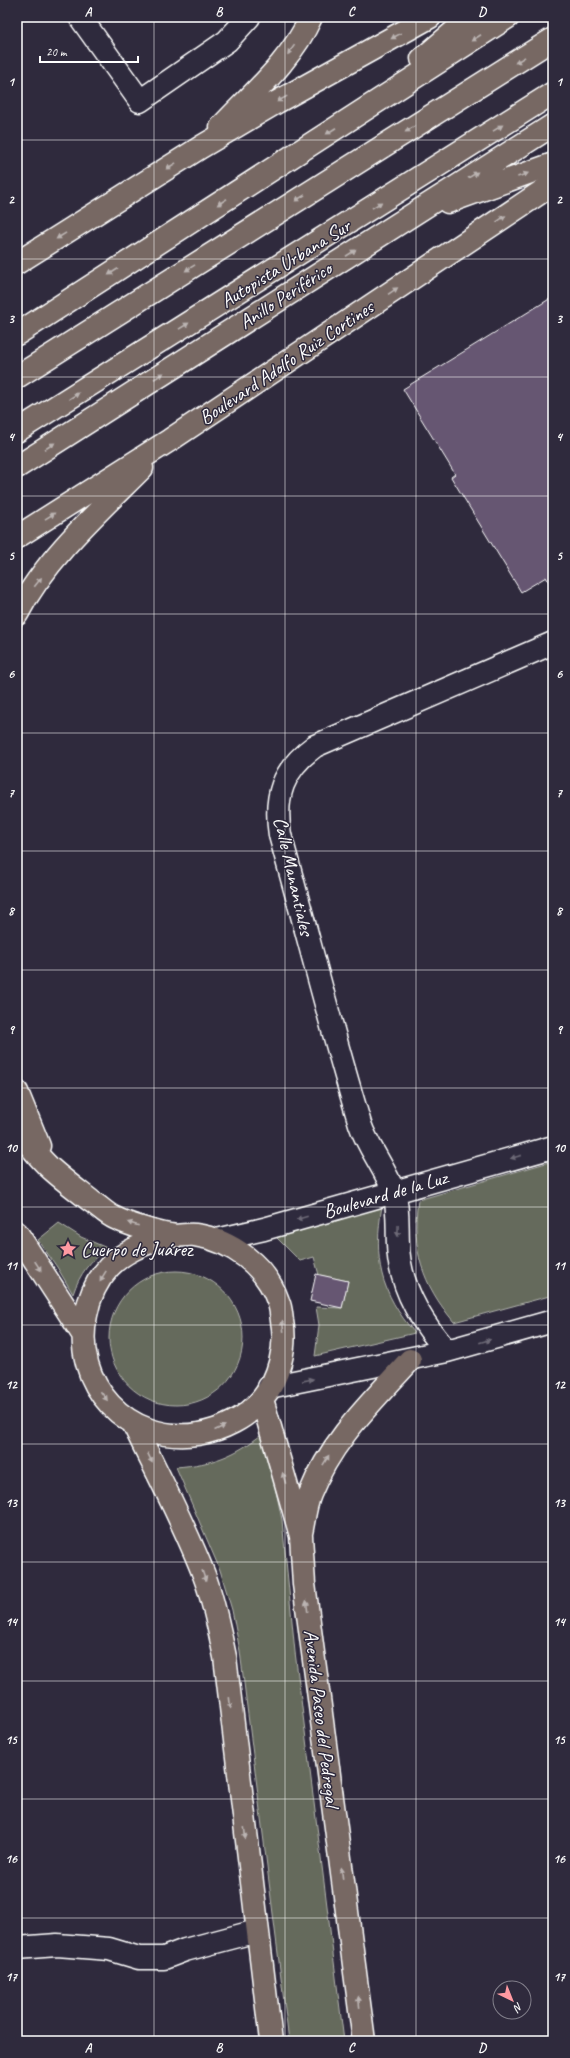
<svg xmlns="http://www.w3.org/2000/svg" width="570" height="2058" font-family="Caveat,sans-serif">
	<rect width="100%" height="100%" fill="#2f2a3d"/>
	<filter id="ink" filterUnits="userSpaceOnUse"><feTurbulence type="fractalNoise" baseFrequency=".025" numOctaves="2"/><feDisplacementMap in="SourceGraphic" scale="8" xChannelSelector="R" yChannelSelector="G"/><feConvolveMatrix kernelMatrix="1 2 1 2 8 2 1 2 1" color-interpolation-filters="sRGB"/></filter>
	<g filter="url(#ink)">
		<path fill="#656a5c" stroke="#b2b4ae" d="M553,1161v134l-99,27c-32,-38 -43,-73 -36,-122z
			M382,1206c-9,52 -2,87 33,127l-100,23 4,-31 -3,-18 26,1 6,-27 -29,-6 -5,-18 -14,4 -24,-24z
			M59,1223l22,14 26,11c-17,13 -27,25 -34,46l-16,-27 -19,-27z
			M109 1338a67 67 0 1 1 134 0a67 67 0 1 1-134 0Z
			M264,1433l18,87 13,132 49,389h-55l-49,-390 -8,-41 -12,-40 -44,-103c38,-3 58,-11 88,-34z"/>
		<path fill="#665672" stroke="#fff" d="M551,298l2,4v287l-7,-12 -25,15 -70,-115 4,-3 -52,-85z
			M316,1274l32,7 -6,27 -32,-7z"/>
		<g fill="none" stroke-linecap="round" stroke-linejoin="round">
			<g stroke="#fff" stroke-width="25">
				<path id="minor" d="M80,17l60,84 87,-60 22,-24
					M217,1240l47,-11 289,-82
					M447,1351c-27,-30 -48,-65 -49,-107 -1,-17 1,-35 -4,-51 -8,-24 -26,-45 -34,-69 -29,-95 -53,-193 -80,-289 -6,-39 2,-65 35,-89l238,-103
					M269,1387l178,-36 106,-30
					M17,1948l40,-3 52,4 30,9h25l21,-8 72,-19"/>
			</g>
			<g stroke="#fff" stroke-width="25">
				<path id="major" d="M221,127c32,-34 71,-67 90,-110
					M17,263l184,-116 76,-45 153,-85
					M17,537l153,-97 383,-256
					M17,614c29,-56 81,-102 125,-146
					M17,1092l22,54
					M17,1129c10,13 20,27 32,38 13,12 28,23 42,34 8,5 15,13 24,17 12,6 41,15 55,17 8,2 16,-1 25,0 36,5 71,31 83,66 3,6 3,13 4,20 5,25 -3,58 -20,78 -15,19 -40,31 -64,35 -70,11 -127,-50 -112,-119 3,-17 11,-35 23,-48 17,-18 39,-24 61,-32
					M17,1233l65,100
					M262,1399l39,137 3,48 60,457
					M133,1423c24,50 51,100 71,152 10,26 15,54 21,82l46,384
					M301,1533c3,-13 4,-27 9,-39 22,-55 61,-91 100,-134"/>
			</g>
			<g stroke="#fff" stroke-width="25">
				<path id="highway" d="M422,59l49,-42
					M448,202l105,-38
					M17,334l491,-317
					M17,377l536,-338
					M17,431l536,-338
					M17,467l536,-342"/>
			</g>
			<use href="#minor" stroke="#2f2a3d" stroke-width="22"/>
			<use href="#major" stroke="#776864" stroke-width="22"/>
			<use href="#highway" stroke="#776864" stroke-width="22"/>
		</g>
		<defs><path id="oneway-solid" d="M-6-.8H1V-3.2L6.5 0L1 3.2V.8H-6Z"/></defs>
		<g fill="#bbb4b2">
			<use href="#oneway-solid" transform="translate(396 36) rotate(151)"/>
			<use href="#oneway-solid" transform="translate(476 38) rotate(147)"/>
			<use href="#oneway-solid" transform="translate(291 50) rotate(126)"/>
			<use href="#oneway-solid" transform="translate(520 60) rotate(148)"/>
			<use href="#oneway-solid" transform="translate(282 99) rotate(151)"/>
			<use href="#oneway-solid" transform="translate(498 128) rotate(-32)"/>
			<use href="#oneway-solid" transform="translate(410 129) rotate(148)"/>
			<use href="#oneway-solid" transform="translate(331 131) rotate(147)"/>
			<use href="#oneway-solid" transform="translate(171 166) rotate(148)"/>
			<use href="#oneway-solid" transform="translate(473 175) rotate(-32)"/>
			<use href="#oneway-solid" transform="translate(523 175) rotate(-20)"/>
			<use href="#oneway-solid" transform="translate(300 198) rotate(148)"/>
			<use href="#oneway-solid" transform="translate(222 202) rotate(147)"/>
			<use href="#oneway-solid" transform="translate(377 205) rotate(-32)"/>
			<use href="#oneway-solid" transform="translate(501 219) rotate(-34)"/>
			<use href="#oneway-solid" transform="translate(61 236) rotate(148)"/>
			<use href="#oneway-solid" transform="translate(351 253) rotate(-33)"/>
			<use href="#oneway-solid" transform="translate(190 268) rotate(148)"/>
			<use href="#oneway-solid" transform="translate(113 272) rotate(147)"/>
			<use href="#oneway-solid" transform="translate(393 291) rotate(-34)"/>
			<use href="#oneway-solid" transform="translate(184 326) rotate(-32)"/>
			<use href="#oneway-solid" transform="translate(159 376) rotate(-33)"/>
			<use href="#oneway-solid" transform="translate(74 396) rotate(-32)"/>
			<use href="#oneway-solid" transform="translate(50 446) rotate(-33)"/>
			<use href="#oneway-solid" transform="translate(50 516) rotate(-32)"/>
			<use href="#oneway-solid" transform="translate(38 582) rotate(-52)"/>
			<use href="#oneway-solid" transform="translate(133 1224) rotate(-162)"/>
			<use href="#oneway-solid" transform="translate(38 1266) rotate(57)"/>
			<use href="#oneway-solid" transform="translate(103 1276) rotate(122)"/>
			<use href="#oneway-solid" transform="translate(283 1326) rotate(-97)"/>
			<use href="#oneway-solid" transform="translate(104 1396) rotate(53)"/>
			<use href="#oneway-solid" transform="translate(220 1428) rotate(-24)"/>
			<use href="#oneway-solid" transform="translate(150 1458) rotate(64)"/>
			<use href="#oneway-solid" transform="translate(326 1460) rotate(-59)"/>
			<use href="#oneway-solid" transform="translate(284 1478) rotate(-106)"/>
			<use href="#oneway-solid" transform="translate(204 1576) rotate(71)"/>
			<use href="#oneway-solid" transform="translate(307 1606) rotate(-97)"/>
			<use href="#oneway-solid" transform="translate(230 1703) rotate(83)"/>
			<use href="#oneway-solid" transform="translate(245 1833) rotate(83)"/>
			<use href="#oneway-solid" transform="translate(342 1873) rotate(-97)"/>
			<use href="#oneway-solid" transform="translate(359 2002) rotate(-97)"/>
		</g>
		<g fill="#6d6a77">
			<use href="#oneway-solid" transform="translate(516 1157) rotate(164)"/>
			<use href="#oneway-solid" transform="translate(302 1218) rotate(164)"/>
			<use href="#oneway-solid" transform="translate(398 1231) rotate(91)"/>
			<use href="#oneway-solid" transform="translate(485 1341) rotate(-16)"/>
			<use href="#oneway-solid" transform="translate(308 1380) rotate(-11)"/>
		</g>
	</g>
	<path fill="none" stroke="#fff" stroke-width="1" stroke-opacity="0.55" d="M154,17v2024M285,17v2024M416,17v2024M17,140h536M17,259h536M17,377h536M17,496h536M17,614h536M17,733h536M17,851h536M17,970h536M17,1088h536M17,1207h536M17,1325h536M17,1444h536M17,1562h536M17,1681h536M17,1799h536M17,1918h536"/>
	<defs>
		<g id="sight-bare" transform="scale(1.38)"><path d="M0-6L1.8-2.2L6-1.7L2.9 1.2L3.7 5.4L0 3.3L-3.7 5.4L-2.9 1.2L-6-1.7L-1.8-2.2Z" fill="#ff9aa2" stroke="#2f2a3d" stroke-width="2.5" paint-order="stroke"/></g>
	</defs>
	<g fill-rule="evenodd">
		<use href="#sight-bare" x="68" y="1249"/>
	</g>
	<g text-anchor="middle" stroke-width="3" stroke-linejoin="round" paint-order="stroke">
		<g font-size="20" fill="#fff" stroke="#2f2a3d">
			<text transform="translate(285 263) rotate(-32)" y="7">Autopista Urbana Sur</text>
			<text transform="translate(285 295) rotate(-33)" y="7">Anillo Periférico</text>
			<text transform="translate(286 362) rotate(-34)" y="7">Boulevard Adolfo Ruiz Cortines</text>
			<text transform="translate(294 876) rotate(77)" y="7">Calle Manantiales</text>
			<text transform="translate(385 1194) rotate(-16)" y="7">Boulevard de la Luz</text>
			<text transform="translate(322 1718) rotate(83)" y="7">Avenida Paseo del Pedregal</text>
		</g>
		<g font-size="20" fill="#fff" stroke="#2f2a3d" text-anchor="start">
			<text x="81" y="1256">Cuerpo de Juárez</text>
		</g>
	</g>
	<rect width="570" height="2058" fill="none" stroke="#2f2a3d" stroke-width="44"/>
	<g transform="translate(512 2000) rotate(137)"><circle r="19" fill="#2f2a3d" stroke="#827f8b"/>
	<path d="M0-3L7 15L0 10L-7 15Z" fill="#ff9aa2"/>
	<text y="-6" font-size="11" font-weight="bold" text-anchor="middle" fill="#ffffff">N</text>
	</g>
	<path d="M40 56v6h98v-6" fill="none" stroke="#ffffff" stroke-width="2"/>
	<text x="46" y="56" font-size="12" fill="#ffffff" stroke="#2f2a3d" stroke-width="3" paint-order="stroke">20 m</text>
	<rect x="22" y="22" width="526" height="2014" fill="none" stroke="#fff" stroke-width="1.5"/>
	<g font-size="13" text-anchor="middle" font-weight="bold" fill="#fff">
		<text x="88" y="16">A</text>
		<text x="219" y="16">B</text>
		<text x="351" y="16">C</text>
		<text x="482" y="16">D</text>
		<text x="11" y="86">1</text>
		<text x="559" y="86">1</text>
		<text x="11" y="204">2</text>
		<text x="559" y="204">2</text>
		<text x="11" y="323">3</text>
		<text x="559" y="323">3</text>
		<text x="11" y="441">4</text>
		<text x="559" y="441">4</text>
		<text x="11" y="560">5</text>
		<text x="559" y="560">5</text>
		<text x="11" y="678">6</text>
		<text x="559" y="678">6</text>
		<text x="11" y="797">7</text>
		<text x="559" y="797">7</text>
		<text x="11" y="915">8</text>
		<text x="559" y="915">8</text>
		<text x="11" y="1034">9</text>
		<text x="559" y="1034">9</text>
		<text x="11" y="1152">10</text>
		<text x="559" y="1152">10</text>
		<text x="11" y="1270">11</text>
		<text x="559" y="1270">11</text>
		<text x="11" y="1389">12</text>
		<text x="559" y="1389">12</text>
		<text x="11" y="1507">13</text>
		<text x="559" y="1507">13</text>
		<text x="11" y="1626">14</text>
		<text x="559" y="1626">14</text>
		<text x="11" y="1744">15</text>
		<text x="559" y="1744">15</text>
		<text x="11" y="1863">16</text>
		<text x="559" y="1863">16</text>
		<text x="11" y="1981">17</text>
		<text x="559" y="1981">17</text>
		<text x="88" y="2052">A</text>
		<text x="219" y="2052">B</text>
		<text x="351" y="2052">C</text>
		<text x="482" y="2052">D</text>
	</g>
</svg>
